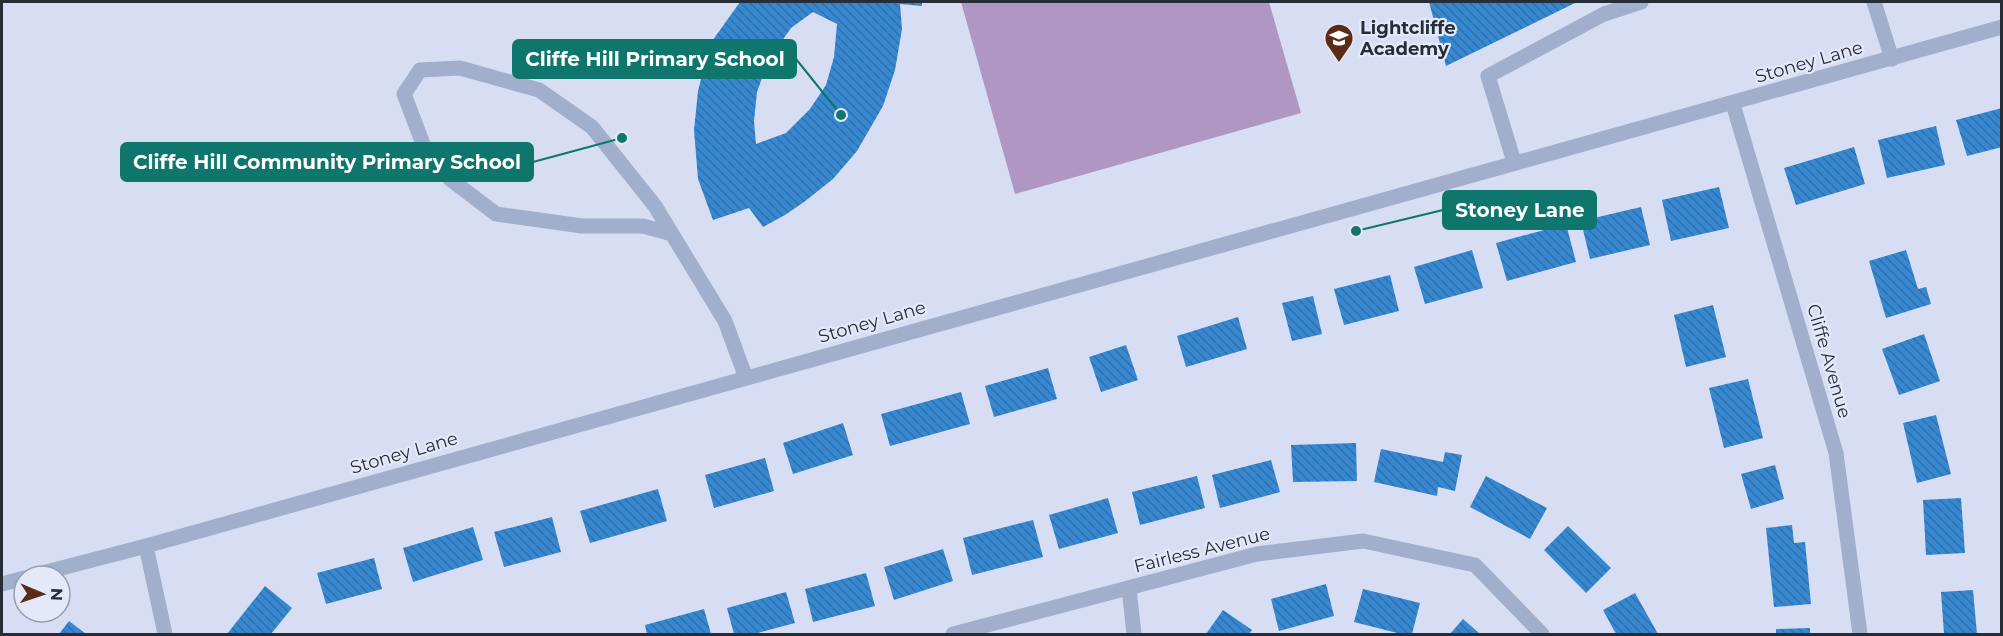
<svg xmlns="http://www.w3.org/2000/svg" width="2003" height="636" font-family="Montserrat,sans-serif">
	<defs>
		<pattern id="building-back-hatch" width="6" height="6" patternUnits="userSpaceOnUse" patternTransform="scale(1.5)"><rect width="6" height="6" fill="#3788d1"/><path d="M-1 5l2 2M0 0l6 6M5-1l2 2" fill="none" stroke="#2e70aa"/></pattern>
	</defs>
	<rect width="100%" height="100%" fill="#d7def3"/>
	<path fill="#b096c3" d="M961,2h308l32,111 -286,81z"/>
	<path fill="url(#building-back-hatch)" fill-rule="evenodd" d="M740,2h182v4l-22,-2 2,25 -7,41 -12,36 -26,45 -24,28 -29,23 -19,13 -22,12 -14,-19 -36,12 -15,-41 -4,-49 4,-39 12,-47zM813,12l24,12 -3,33 -8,28 -16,24 -24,24 -30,11 -2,-23 3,-29 11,-31 23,-33z
		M1429,2h148l-131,64z
		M2002,108v39l-35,9 -11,-36z
		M1936,126l9,39 -58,13 -9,-38z
		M1854,147l11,37 -69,21 -12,-37z
		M1719,187l10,41 -58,13 -9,-41z
		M1641,207l9,38 -60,14 -9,-38z
		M1566,224l10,38 -69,19 -11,-38z
		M1472,250l11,38 -58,16 -11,-37z
		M1906,250l12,39 8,-2 5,17 -45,14 -17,-57z
		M1390,275l9,36 -55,14 -10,-36z
		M1313,296l9,38 -30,7 -10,-38z
		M1713,305l13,52 -40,10 -12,-52z
		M1238,317l9,32 -61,18 -9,-31z
		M1924,334l16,47 -41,14 -17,-46z
		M1126,345l12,35 -37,12 -12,-35z
		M1048,368l9,31 -63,18 -9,-31z
		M1748,379l15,59 -39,10 -15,-60z
		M961,392l9,32 -80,22 -9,-32z
		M1936,415l15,59 -34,9 -14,-60z
		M843,423l10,32 -60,19 -10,-31z
		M1356,443l1,38 -64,1 -2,-37z
		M1381,449l62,13 2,-10 17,3 -7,36 -17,-4 -1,9 -63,-14z
		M765,458l9,33 -60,17 -9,-33z
		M1271,460l9,32 -60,16 -8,-33z
		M1775,465l9,34 -33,10 -10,-35z
		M1197,476l8,32 -65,17 -8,-33z
		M1486,476l61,32 -17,31 -60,-32z
		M658,489l9,32 -77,22 -10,-32z
		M1108,498l10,35 -59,16 -10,-34z
		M1961,498l4,55 -39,2 -3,-55z
		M552,517l9,35 -57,15 -10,-35z
		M1033,520l10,37 -71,18 -9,-37z
		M1792,525l2,18 11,-1 6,62 -37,3 -8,-79z
		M1568,526l43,42 -25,25 -42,-43z
		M473,527l10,33 -70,22 -10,-34z
		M943,549l10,32 -59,19 -10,-33z
		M374,558l8,31 -56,15 -9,-31z
		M866,573l9,33 -62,16 -8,-33z
		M1326,584l8,32 -55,15 -8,-32z
		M265,586l27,22 -21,26h-44z
		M1363,589l57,14 -8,31h-11l-47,-12z
		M1973,590l4,44h-33l-3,-42z
		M786,592l9,31 -41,11h-20l-7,-26z
		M1635,593l23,41h-42l-13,-24z
		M704,609l7,25h-64l-2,-9z
		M1223,610l29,20 -3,4h-43z
		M1463,619l17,15h-30z
		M69,621l17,13h-27z
		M1810,628v6h-34v-5z"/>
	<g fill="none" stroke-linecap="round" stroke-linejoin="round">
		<path stroke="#a2afcc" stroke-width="15" d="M1874,2l18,57
			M1733,104l103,349 24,181
			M1514,162l-26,-86 116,-62 37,-12
			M672,234l-29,-8h-61l-86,-12 -46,-35 -27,-35 -19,-50 16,-24 40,-2 79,22 53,37 63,79 17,28 53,87 21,57
			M146,546l19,88
			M31,576l115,-30 1856,-519
			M2,584l22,-6
			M1129,588l5,46
			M953,634l304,-80 106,-13 112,24 67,69"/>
	</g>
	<defs>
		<g id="school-pin" transform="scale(1.5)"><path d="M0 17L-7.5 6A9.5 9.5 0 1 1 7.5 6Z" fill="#5b2b17" stroke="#e3e9fb"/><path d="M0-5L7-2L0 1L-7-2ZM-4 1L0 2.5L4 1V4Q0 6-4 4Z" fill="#fff"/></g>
	</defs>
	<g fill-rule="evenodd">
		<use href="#school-pin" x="1339" y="38"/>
	</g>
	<g text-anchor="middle" stroke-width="4.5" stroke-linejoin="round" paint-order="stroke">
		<g font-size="18" font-weight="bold" fill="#252d36" stroke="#e3e9fb" text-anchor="start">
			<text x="1360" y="34">Lightcliffe<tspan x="1360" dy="21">Academy</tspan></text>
		</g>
		<g font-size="18" fill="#252d36" stroke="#e3e9fb">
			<text transform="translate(1809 62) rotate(-16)" y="6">Stoney Lane</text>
			<text transform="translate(872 322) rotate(-16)" y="6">Stoney Lane</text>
			<text transform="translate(1829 361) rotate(74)" y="6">Cliffe Avenue</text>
			<text transform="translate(404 453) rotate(-16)" y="6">Stoney Lane</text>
			<text transform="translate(1202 550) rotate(-14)" y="6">Fairless Avenue</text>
		</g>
	</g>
	<path fill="none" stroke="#0f766e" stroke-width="2" d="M841 115L796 59M622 138L533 162M1356 231L1443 210"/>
	<g fill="#0f766e" stroke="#e3e9fb" stroke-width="2">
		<circle cx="841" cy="115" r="6"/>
		<circle cx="622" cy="138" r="6"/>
		<circle cx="1356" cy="231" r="6"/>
	</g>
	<g fill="#0f766e" stroke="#0f766e" stroke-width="2">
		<rect x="513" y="40" width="283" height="38" rx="6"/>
		<rect x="121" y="143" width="412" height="38" rx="6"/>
		<rect x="1443" y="191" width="153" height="38" rx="6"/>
	</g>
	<g font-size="20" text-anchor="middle" font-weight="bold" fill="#fff">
		<text x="655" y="66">Cliffe Hill Primary School</text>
		<text x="327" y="169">Cliffe Hill Community Primary School</text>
		<text x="1520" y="217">Stoney Lane</text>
	</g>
	<rect width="2003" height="636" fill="none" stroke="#252d36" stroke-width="6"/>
	<g transform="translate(42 594) rotate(92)"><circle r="28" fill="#e3e9fb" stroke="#979eac" stroke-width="1.5"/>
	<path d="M0-4.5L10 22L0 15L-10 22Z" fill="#5b2b17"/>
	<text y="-9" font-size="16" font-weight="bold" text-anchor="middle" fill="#252d36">N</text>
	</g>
</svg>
